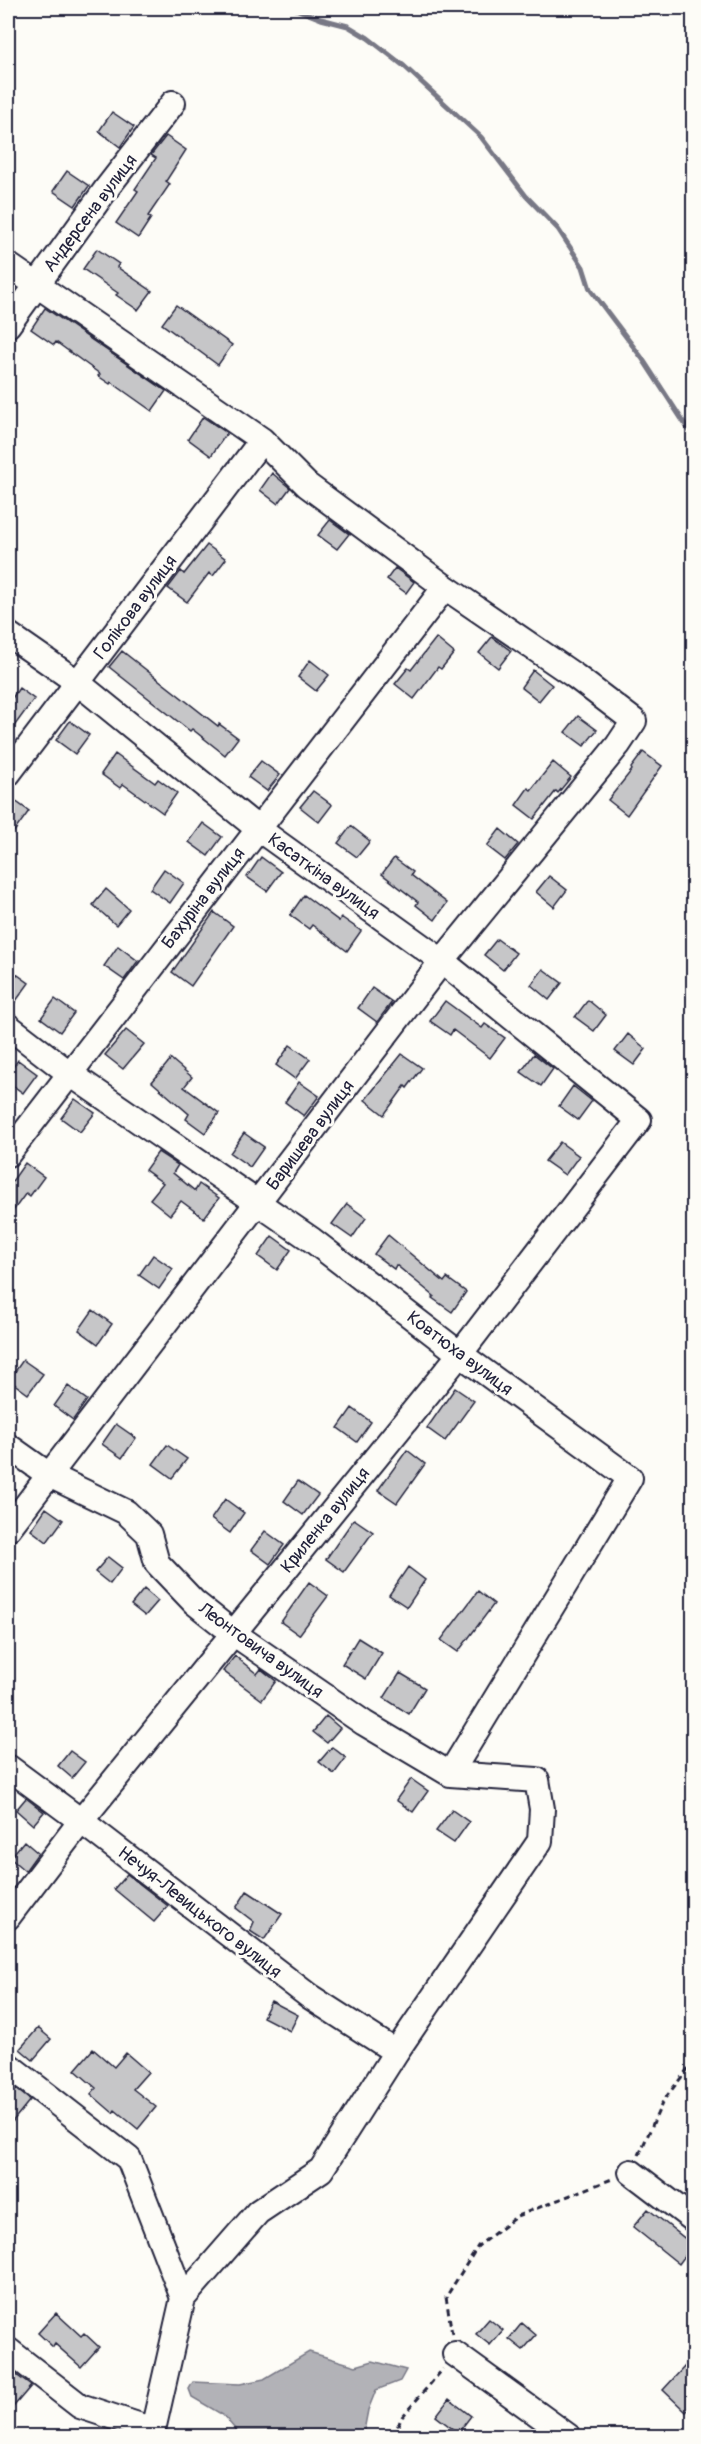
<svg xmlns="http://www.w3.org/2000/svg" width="701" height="2444" font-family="Pangolin,sans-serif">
	<rect width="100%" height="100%" fill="#fdfcf7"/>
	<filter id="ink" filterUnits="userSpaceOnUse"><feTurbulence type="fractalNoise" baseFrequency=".0167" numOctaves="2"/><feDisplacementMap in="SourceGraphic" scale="12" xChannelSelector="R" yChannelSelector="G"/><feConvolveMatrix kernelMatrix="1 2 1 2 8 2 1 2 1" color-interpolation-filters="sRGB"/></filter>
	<g filter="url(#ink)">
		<path fill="#b2b2b7" stroke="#787885" stroke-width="1.5" d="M309,2352l47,14 17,-5 33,9 -6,11 -24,9 -8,20 -5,26h-122l-18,-21 -31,-18 -3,-8 4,-7 47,2 24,-5z"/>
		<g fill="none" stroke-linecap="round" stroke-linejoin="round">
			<path stroke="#787885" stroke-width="5" d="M293,8l28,11 27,7 20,12 36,28 77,71 45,59 32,33 25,38 7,22 52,69 52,80"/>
		</g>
		<path fill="#c6c6c8" stroke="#22223b" stroke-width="1.5" d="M112,112l22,15 -14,20 -21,-16z
			M166,136l20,14 -20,31 4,3 -22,32 3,2 -13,20 -22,-15 22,-32 -3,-2 21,-31 -5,-3z
			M67,171l22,15 -14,20 -22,-15z
			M97,249l22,15 -2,3 35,24 -14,19 -22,-15 2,-2 -35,-24z
			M176,305l56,40 -14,20 -56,-41z
			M45,308l121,83 -14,20 -41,-29 -1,2 -12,-8 2,-2 -44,-32 -2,3 -23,-16z
			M203,417l24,16 -16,23 -23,-17z
			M272,473l18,15 -12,16 -18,-14z
			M330,520l19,14 -12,15 -19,-14z
			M207,545l19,14 -13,17 -4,-3 -22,29 -19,-14 13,-17 3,3z
			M395,568l19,14 -8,11 -19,-14z
			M492,637l19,14 -13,17 -19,-15z
			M436,638l18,15 -13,16 -3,-2 -24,32 -19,-15 13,-16 3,2z
			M122,651l96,75 1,-2 19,14 -13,17 -33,-26 -2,2 -81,-64z
			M310,660l19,15 -13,16 -18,-14z
			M533,670l19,15 -13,16 -18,-14z
			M19,688l15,11 -19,26 -7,-6v-15z
			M578,716l19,14 -13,16 -19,-14z
			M70,721l19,14 -14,19 -19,-14z
			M643,752l19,14 -35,49 -19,-15 24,-30 -1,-2z
			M115,754l40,29 3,-4 19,14 -14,20 -40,-29 -3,4 -19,-14z
			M261,761l19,14 -13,16 -19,-14z
			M553,762l18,15 -13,16 -2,-2 -22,28 -18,-14 12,-17 3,2z
			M313,791l19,14 -13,17 -19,-15z
			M8,796l21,15 -21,29z
			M203,823l19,14 -14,19 -19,-14z
			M351,826l19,15 -13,16 -19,-14z
			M500,829l18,15 -13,16 -18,-14z
			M261,857l20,15 -14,19 -20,-14z
			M394,858l19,14 -2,3 36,28 -12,17 -19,-15 2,-3 -36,-28z
			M164,869l20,14 -14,20 -20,-14z
			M549,876l18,14 -13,17 -18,-15z
			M106,889l23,20 -13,16 -23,-20z
			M304,895l35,26 2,-4 20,14 -14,20 -35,-26 -3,4 -19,-14z
			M214,912l19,14 -42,60 -19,-14z
			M497,939l19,14 -13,17 -19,-15z
			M118,946l20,15 -14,19 -20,-14z
			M8,968l21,15 -21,29z
			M543,969l19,14 -13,17 -18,-15z
			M372,988l20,14 -15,20 -19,-14z
			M55,999l19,14 -14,19 -19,-14z
			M588,1000l18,15 -12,16 -19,-14z
			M445,1001l37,27 3,-4 20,14 -15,20 -37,-28 -3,5 -20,-14z
			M126,1030l18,14 -21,25 -18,-14z
			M628,1034l18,15 -12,16 -19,-14z
			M290,1045l20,14 -15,20 -19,-14z
			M402,1054l20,14 -15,20 -2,-2 -21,29 -19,-15z
			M534,1054l19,15 -12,17 -20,-14z
			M171,1059l21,18 -8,10 35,26 -14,20 -19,-14 3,-5 -37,-32z
			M18,1060l19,14 -14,19 -15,-11v-8z
			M299,1082l20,14 -15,20 -19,-14z
			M573,1086l19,15 -14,19 -19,-14z
			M75,1099l20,14 -15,19 -19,-14z
			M244,1133l20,14 -14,20 -20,-14z
			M560,1142l19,14 -14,19 -20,-14z
			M158,1152l20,13 -5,8 22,18 4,-7 20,14 -15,20 -23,-17 -11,14 -20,-16 13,-16 -18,-13z
			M25,1163l19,14 -14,19 -4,-3 -18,25v-31z
			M347,1204l19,14 -14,20 -20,-14z
			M388,1235l56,47 3,-4 19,14 -14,20 -20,-14 2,-2 -38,-31 -2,4 -20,-15z
			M272,1236l19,14 -14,20 -19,-14z
			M153,1255l20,14 -14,20 -20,-14z
			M93,1310l19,14 -14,20 -19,-14z
			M23,1360l20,14 -15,20 -19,-14z
			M68,1386l19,14 -14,20 -19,-14z
			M455,1388l19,13 -29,40 -18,-13z
			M352,1408l19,14 -14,20 -19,-14z
			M116,1424l20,14 -14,20 -20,-14z
			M167,1445l20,14 -15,19 -19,-14z
			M407,1450l18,14 -28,39 -19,-13z
			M298,1481l20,14 -15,20 -19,-14z
			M225,1499l19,14 -14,20 -19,-14z
			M46,1508l17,12 -16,22 -16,-12z
			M354,1519l19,13 -29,40 -18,-13z
			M265,1531l19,14 -14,19 -19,-14z
			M108,1557l14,11 -12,16 -15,-12z
			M408,1567l17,13 -18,27 -18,-12z
			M309,1582l19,14 -29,39 -18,-13z
			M144,1589l14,12 -13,15 -14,-11z
			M478,1591l16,13 -36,48 -17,-12z
			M358,1638l24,15 -16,26 -24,-15z
			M235,1656l22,18 4,-5 15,12 -14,19 -39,-29z
			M400,1673l25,15 -16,26 -25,-16z
			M326,1716l14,12 -13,15 -14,-11z
			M332,1747l14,11 -12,16 -15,-12z
			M70,1751l15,11 -13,16 -14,-12z
			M411,1779l17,12 -15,21 -17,-12z
			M26,1798l18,14 -11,13 -17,-15z
			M452,1810l17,12 -15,21 -18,-12z
			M24,1841l14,12 -13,18 -15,-13z
			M127,1874l41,32 -14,16 -40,-33z
			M247,1891l35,23 -18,26 -14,-9 4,-9 -18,-14z
			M271,2001l27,14 -8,16 -27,-14z
			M38,2028l13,11 -18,21 -13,-11z
			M93,2049l21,18 12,-14 22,19 -15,17 23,18 -18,22 -23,-19 -2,3 -22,-19 5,-6 -21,-18z
			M16,2089l14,11 -22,27v-28z
			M648,2209l45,36 -14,19 -46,-37z
			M56,2313l25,23 3,-3 15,14 -18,20 -26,-23 -2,3 -15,-14z
			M489,2319l14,11 -13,15 -14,-11z
			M522,2323l14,12 -13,15 -14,-11z
			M685,2366l8,8v30l-7,8 -23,-22z
			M15,2374l16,12 -23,27v-30z
			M449,2399l22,17 -13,17 -22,-17z"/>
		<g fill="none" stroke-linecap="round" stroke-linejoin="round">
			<g stroke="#22223b" stroke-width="28">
				<path id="minor" d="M8,265l254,175 45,45 138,102 130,89 59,45 -16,24 -176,216 -434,568
					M8,325l99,-137 66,-85
					M8,634l69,48 180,146 185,133 197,159 -179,234 -379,467 -73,96
					M8,774l254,-334
					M8,1026l61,47 243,167 148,114 170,124 -180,296
					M8,1154l437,-567
					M8,1446l41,29 77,37 23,22 8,29 37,39 39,31 131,90 86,51 87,6 5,29 -2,32 -144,211 -75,118 -63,42 -75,86 -54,-139 -121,-94
					M8,1767l73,54 228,175 87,56
					M631,2172l63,48
					M8,2350l72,56 73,24 30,-132
					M455,2354l113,82"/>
			</g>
			<path stroke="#22223b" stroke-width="3" stroke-dasharray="6 4.5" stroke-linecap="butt" d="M639,2155l24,-54 31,-40
				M452,2334l-6,-37 32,-51 39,-30 95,-37
				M393,2436l9,-19 41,-48"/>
			<use href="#minor" stroke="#fdfcf7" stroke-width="24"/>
		</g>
	</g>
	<g text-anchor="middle" stroke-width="6" stroke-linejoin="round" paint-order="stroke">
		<g font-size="18" fill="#22223b" stroke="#fdfcf7">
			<text transform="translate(90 213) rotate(-53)" y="6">Андерсена вулиця</text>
			<text transform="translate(135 607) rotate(-53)" y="6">Голікова вулиця</text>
			<text transform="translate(324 876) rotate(36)" y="6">Касаткіна вулиця</text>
			<text transform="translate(203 898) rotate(-52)" y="6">Бахуріна вулиця</text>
			<text transform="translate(310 1135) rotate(-53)" y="6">Баришева вулиця</text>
			<text transform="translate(460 1353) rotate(37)" y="6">Ковтюха вулиця</text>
			<text transform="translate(325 1520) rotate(-51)" y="6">Криленка вулиця</text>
			<text transform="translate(261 1650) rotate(36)" y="6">Леонтовича вулиця</text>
			<text transform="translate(200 1912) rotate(38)" y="6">Нечуя-Левицького вулиця</text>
		</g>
	</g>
	<rect width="701" height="2444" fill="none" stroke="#fdfcf7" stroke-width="30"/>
	<rect x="15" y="15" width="671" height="2414" fill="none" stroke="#22223b" stroke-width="2" filter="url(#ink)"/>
</svg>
